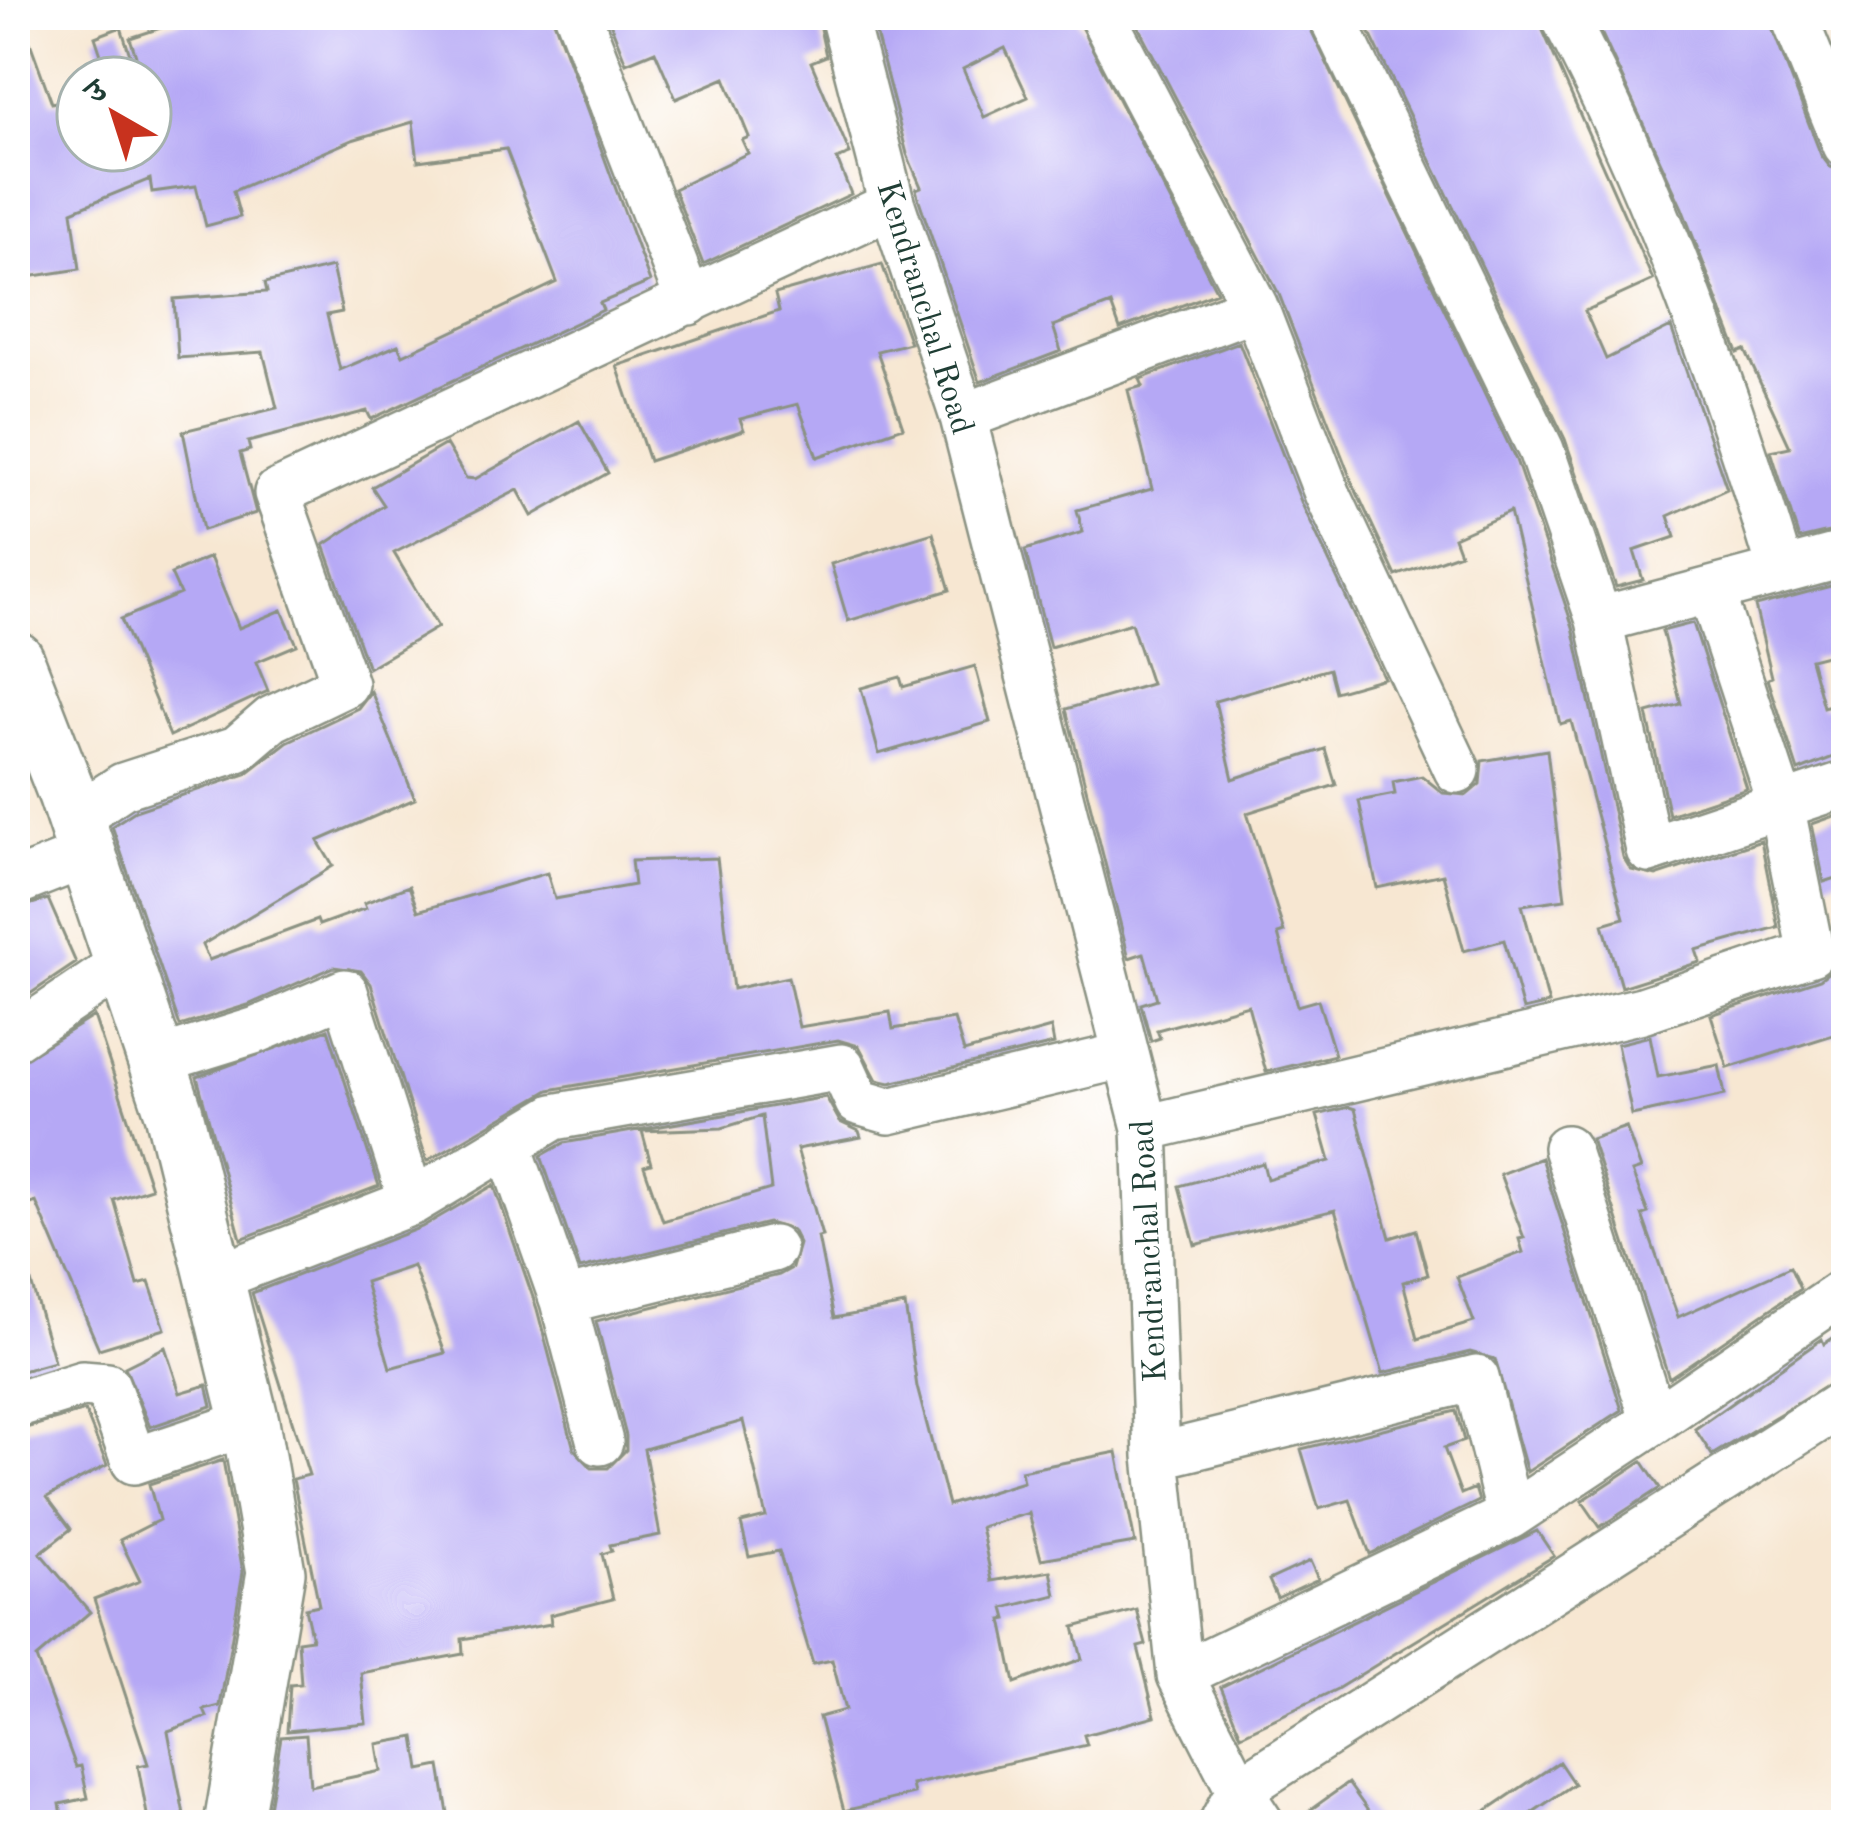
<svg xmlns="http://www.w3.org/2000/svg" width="1861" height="1840" font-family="'Old Standard TT','Noto Serif Devanagari',serif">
	<rect width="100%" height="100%" fill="#fff"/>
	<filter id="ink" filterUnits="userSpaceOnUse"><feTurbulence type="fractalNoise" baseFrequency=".00833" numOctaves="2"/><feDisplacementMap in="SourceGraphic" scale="24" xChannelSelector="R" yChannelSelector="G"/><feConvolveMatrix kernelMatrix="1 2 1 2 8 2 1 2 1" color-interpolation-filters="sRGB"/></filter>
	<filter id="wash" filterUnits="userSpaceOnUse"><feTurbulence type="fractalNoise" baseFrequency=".004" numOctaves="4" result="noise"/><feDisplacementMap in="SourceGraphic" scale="48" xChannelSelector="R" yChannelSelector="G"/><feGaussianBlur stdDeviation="2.7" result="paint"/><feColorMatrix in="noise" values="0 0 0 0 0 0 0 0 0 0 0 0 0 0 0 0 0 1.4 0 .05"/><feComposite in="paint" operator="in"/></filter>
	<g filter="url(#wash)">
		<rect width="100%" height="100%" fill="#f7e7d2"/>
		<g id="blocks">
			<path fill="#b5a8f5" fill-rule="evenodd" d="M15,15h5l32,88 7,-2 13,41 27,19 26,-11h25v-72h-7l-13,-40 70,-23h352l98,267 -50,21 3,7 -232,109 -4,-8 -119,31 2,8 -10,3 16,60 -53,17 -20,-99 94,-23 -14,-56 -85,6 -4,-59 93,-7 -2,-9 67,-16 10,45 -15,3 13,55 58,-25 5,10 154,-73 -51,-133 -88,12 -5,-39 -61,18 -119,51 7,26 -34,9 -10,-40 -44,6 -2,-13 -78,32 8,58 -65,10z
				M607,15h176l5,11 29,-11 9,41 -15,6 39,92 -13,5 14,35 -148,70 -29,-75 74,-36 -6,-13 7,-3 -24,-59 -49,21 -21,-48 -29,12z
				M871,15h204l142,277 -97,37 -9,-25 -58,22 8,25 -81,31 -62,-185 -2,-8 5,-2 -14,-33zM1005,48l23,49 -44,20 -21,-48z
				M1132,15h172l212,445 57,167 50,230 8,13 25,6 105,-35 17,86 -82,23 4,12 -79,25 -18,-63 21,-6 -53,-197 -11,3 -50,-212 -56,25 6,16 -64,23 -44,-94 -73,-188z
				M1361,15h175l117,265 -68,31 21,48 65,-32 56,162 -59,27 7,21 -41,14 9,29 -27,7 -51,-148z
				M1593,15h174l54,140 9,12 16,4v258l-8,3 8,40v56l-47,11 -28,-88 19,-4 -45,-97 -7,3 -56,-145z
				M121,27l10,31 -26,9 -10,-30z
				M882,264l28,79 -33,8 26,76 -86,30 -19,-53 -58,15 4,11 -95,31 -32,-95 162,-55 -4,-17z
				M1239,342l63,162 82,174 -49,14 -6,-23 -114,32 18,78 92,-30 11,36 -89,28 37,119 -6,2 19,72 21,-6 17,55 -69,17 -18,-67 -91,25 3,8 -9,3 -10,-37 16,-5 -13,-46 -15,5 -63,-249 85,-25 -20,-61 -81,24 -25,-97 58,-18 -6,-22 75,-21 -24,-99 15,-4 -3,-7z
				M579,421l29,52 -76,43 -14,-26 -124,63 44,74 -70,41 -44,-123 60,-40 -12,-18 74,-43 20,34 9,1z
				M933,533l17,57 -102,31 -17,-57z
				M210,557l29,71 43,-18 15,35 -41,17 12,29 -98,45 -49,-117 59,-25 -9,-20z
				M1846,582v68l-36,9 13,48 23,-6v51l-48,19 -30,-92 4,-2 -17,-71z
				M1693,623l54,166 -78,26 -22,-102 34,-9 -19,-73z
				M975,666l15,56 -111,32 -18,-66 39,-11 3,10z
				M371,691l44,108 -97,42 15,25 -131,79 7,15 108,-40 2,5 47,-17 -2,-5 45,-17 9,25 129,-38 8,26 79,-14 -3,-24 86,-3 16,131 55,-12 11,50 91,-15 3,17 61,-10 10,33 87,-24 3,16 -164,39 -13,-3 -18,-34 -21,-6 -289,50 -122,71 -56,-177 -10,-13 -27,-4 -86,38 -68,21 -68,-200 23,-15 111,-37 41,-32 71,-34z
				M1547,750l18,149 -43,6 27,99 -26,6 -19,-70 -40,11 -21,-77 -66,14 -18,-87 36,-7 -2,-12 29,-6 21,17 24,2 13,-11 2,-23z
				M1846,812v63l-22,7 -12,-58z
				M48,899l28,64 -61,41v-95z
				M1846,959v72l-118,37 -17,-53 109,-36z
				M94,1016l57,172 -37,12 24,85 11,-3 16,47 -66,20 -63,-147 -21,8v-146z
				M328,1029l51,157 -138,53 -44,-162z
				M1650,1036l8,41 61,-12 6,30 -93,20 -15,-71z
				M826,1097l14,25 19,9 2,6 -64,12 25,87 -4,1 16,81 71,-13 12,82 31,118 75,-23 -2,-11 96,-19 18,91 -94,16 -12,-46 -48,14 11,54 59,-10 5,24 -52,13 3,11 -5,1 13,63 67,-24 -8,-32 63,-17 9,35 -8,2 17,69 -71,19 3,10 -175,40 2,9 -70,17 -25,-94 26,-7 -13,-50 -19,4 -34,-113 -30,6 -8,-34 25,-6 -23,-96 -99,28 16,86 -50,10 2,6 -10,3 11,45 -63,16 1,9 -89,15 1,15 -102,19 5,50 -79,8 3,-46 11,-1 -3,-43 14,-2 -7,-31 14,-3 -26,-126 16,-4 -57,-182 170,-66 72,-42 43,124 37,140 18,19h16l18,-18v-14l-30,-115 183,-46 13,-7 7,-24 -7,-14 -24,-7 -188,46 -39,-113 23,-13zM762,1116l9,73 -108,32 -19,-55 7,-2 -9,-33 80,-3zM413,1266l32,87 -55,15 -25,-86z
				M1349,1107l6,2 35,129 26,-8 12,45 -25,7 15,57 56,-17 -17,-45 66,-25 -4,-13 5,-1 -24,-64 41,-16 81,252 -95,62 -32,-113 -25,-7 -87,21 -48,-163 -140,35 -16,-59 84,-23 4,16 63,-18 -13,-46z
				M1626,1127l15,42 -9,3 16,41 -6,2 36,102 112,-50 10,22 -131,89 -78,-239z
				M22,1251l32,111 -39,11v-121z
				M1846,1329v45l-134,81 -17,-26 127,-90 2,5z
				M165,1347l15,46 27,-8 5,21 -62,21 -25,-60z
				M85,1411l22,54 -60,32 24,32 -31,24 50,59 -54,46 40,109 5,-1 7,32 -28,6 4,21h-49v-394z
				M1456,1411l8,30 -20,7 17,46 14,-6 4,13 -109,53 -20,-54 -31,9 -18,-60z
				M223,1460l20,112 -23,134 -16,4 3,7 -39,14 18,94h-37l-11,-59 10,-2 -54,-165 46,-18 -20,-41 39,-20 -10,-36z
				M1642,1461l18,27 -60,39 -18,-26z
				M1537,1531l17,25 -217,133 -96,46 -20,-48z
				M1310,1561l8,18 -41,19 -8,-18z
				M306,1735l4,51 71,-15 -4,-27 38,-7 5,33 20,-4 10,59h-184l15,-88z
				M1559,1762l15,22 -60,41h-49z
				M1348,1783l30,42h-89z"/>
		</g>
	</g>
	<g filter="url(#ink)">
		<use href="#blocks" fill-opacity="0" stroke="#8b9283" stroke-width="3"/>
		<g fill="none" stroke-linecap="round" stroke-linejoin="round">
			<g stroke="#8b9283" stroke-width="50">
				<path id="minor" d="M578,15l111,287
					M843,15l49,190 71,212 182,711 12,328 23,219 59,115 607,-389
					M1102,15l153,292 72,186 130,277
					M1331,15l210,435 58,170 50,230 197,-66
					M1563,15c93,178 160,364 218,556
					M1793,15l53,130
					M963,417l292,-110
					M1599,620l247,-66
					M75,818l48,-32 114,-37 35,-30 73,-35 -68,-191 615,-288
					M15,883l71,-28
					M15,1037l108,-73
					M157,1061l100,-31 88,-38 67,210
					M1145,1128l497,-118 169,-57 -30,-148 -70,-214
					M508,1144l55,157 37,141
					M218,1277l194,-75 142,-85 288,-50 16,35 31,9 237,-56
					M563,1301l210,-52
					M15,1405l67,-21 25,2 27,75 116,-39
					M1654,1421l192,-131
					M1157,1456l319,-78 34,138
					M1180,1675l330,-159 144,-95 -88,-273
					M1221,1825l18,-35 23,35"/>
			</g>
			<g stroke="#8b9283" stroke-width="62">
				<path id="major" d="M15,660l52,134 107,319 76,309 26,150 -43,253"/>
			</g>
			<use href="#minor" stroke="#fff" stroke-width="45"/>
			<use href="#major" stroke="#fff" stroke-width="57"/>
		</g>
	</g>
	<g text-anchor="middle" stroke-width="10" stroke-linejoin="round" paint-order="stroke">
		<g font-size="33" fill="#1f3d34" stroke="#fff">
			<text transform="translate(927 307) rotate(73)" y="12">Kendranchal Road</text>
			<text transform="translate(1147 1251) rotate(-93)" y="12">Kendranchal Road</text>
		</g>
	</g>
	<rect width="1861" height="1840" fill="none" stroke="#fff" stroke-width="60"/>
	<g transform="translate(114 114) rotate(321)"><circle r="57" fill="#ffffff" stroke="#a5b1ae" stroke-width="3"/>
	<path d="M0-9L21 45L0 30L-21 45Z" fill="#c8321e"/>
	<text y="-18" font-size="33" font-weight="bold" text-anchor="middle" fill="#1f3d34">उ</text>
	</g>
</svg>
